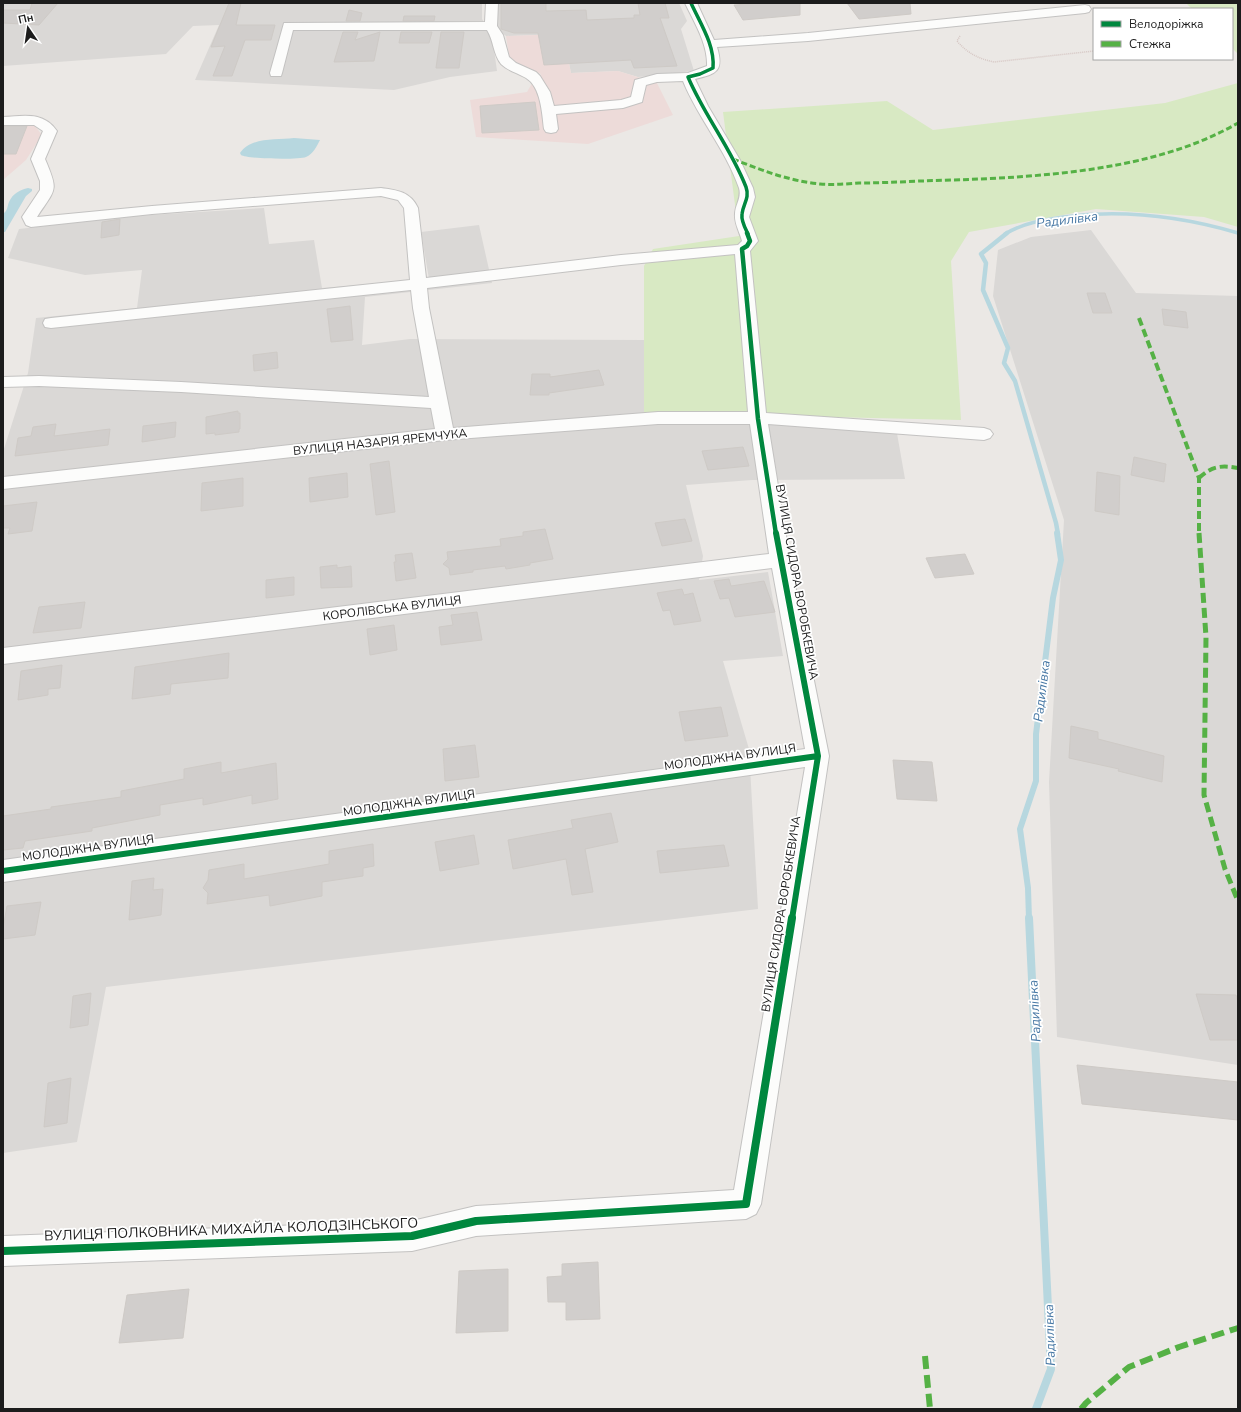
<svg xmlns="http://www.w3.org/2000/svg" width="1241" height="1412" font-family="'Nunito Sans',sans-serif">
	<rect width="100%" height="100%" fill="#ebe8e5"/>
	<path fill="#dad8d6" d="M3,3h479v16l10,16 5,36 -47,6 -56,13 -199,-10 24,-55 -26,1 -27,28 -163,12z
		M497,3h182l8,18 -6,8 13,42 -56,6 -20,-6 -47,2 -8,-39 -57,2 -11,-9z
		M264,208l5,36 45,-4 8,48 107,-9 -8,-47 58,-7 13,58 -127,14 -3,48 48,-6 234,1 1,73 103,2 147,7 10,57 -153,1 -66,5 17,71 -4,24 69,-8 15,84 -60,5 26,88 9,160 -652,78 -29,155 -74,11v-701l25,-79 8,-55 101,-10 5,-38 -57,5 -77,-17 11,-29 115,-13z
		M1091,230l45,63 102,3v769l-181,-28 -8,-255 15,-262 -71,-224 5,-46 33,-13z"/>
	<path fill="#eddbd9" d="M563,34l8,39 47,-2 39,12 16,32 -85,29 -112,-7 -6,-37 57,-8 4,-7 10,-11 -31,-12 -4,-26z
		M28,117l14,18 -16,25 -23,20v-61z"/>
	<path fill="#d8e9c3" d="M1186,3h52v51l-6,-6v-39h-40z
		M1238,83v144l-34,-10 -108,-8 -127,23 -18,29 10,159 -317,-7v-147l9,-17 86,-13 -16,-124 164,-11 46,29 232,-27z"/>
	<path fill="#b7d7df" d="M294,138l26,2c-3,6 -7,14 -14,17 -7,3 -59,2 -65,-2l-1,-2c11,-16 36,-13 54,-15z
		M28,188l4,1v2l-6,5 -21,36h-2v-18c5,-4 4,-7 6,-12 4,-9 11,-12 19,-14z"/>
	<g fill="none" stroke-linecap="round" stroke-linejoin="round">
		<path stroke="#b7d7df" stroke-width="3.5" d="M1005,234c18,-11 38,-14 58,-17 60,-8 117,-1 175,16"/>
		<path stroke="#b7d7df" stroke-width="4.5" d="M1007,233l-26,21 5,9 -3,27 25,58 -4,15 11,18 41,142 2,11"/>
		<path stroke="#b7d7df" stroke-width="6" d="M1029,919l-1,-31 -8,-59 16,-48v-47l17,-136 8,-38 -4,-27"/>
		<path stroke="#b7d7df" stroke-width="8" d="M1029,918l22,451 -15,40"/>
	</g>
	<path fill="#d1cecc" stroke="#cecac6" d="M32,3h26l-19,22 -36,-2v-13h27z
		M229,3h12l-5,22h39l-4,15h-26l-13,36h-19l12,-30 -14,1z
		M501,3h45v8l40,-1 1,10 47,-2v-3h6l-2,-12h27l4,15h-9l17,48 -43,2 -3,-8 -87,5 -6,-32h-24l-13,-4z
		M760,3h40v12l-57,5 -9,-15z
		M847,3h63l1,11 -52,5z
		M349,10l13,3 -2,8h-14z
		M404,16h31l-1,5h-31z
		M343,32h15l-3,8 25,-8 -6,29 -40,1z
		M401,32h31l-3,11h-30z
		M441,32h23l-5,36h-23z
		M535,102l4,28 -57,3 -2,-27z
		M3,126h24l-11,28h-13z
		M120,219l-1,16 -18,3 1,-16z
		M1087,293h18l7,20h-19z
		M350,306l3,34 -22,2 -4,-33z
		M1162,309l24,3 2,16 -24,-3z
		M277,352l1,16 -24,3 -1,-16z
		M599,370l5,15 -55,8v2h-19l2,-21h18v3z
		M238,411v2h2v16h-1v3l-24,3v-2l-9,1v-17z
		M176,422l-1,15 -33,5 1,-16z
		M56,424l-2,12 56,-7 -2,16 -93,11 3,-18 13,-2 2,-9z
		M743,447l6,19 -41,4 -6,-19z
		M1134,457l32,7 -2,18 -33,-7z
		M389,461l6,51 -19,3 -6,-51z
		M1097,472l23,4 -1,39 -24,-4z
		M347,473l1,24 -38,5 -1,-24z
		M243,478v28l-42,5 1,-28z
		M37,502l-5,29 -24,3 2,-6h-7v-22z
		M685,519l7,22 -30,5 -7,-23z
		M545,529l8,30 -23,4v2l-24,4 -1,-3 -32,4v2l-23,3 -1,-7 -6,-4 5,-5 -1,-7 54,-6 -1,-7 23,-3v-4z
		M412,553l4,25 -20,3 -2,-19h2l-1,-7z
		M965,554l9,20 -39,4 -9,-20z
		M337,565v3l14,-2 1,21 -31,1 -1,-21z
		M294,577v18l-28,3v-18z
		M729,579l2,7 33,-5 11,31 -40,5 -6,-19 -9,1 -6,-18z
		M682,589l2,6 9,-2 8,28 -27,4 -4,-15 -7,1 -6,-18z
		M85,602l-4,26 -48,5 6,-26z
		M477,612l5,28 -41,5 -2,-18 14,-2 -2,-10z
		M394,625l3,25 -27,5 -3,-26z
		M229,653l-1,25 -57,6 -1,10 -38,5 3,-32z
		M62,665l-2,23 -12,1v6l-30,5 3,-29z
		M721,707l7,29 -43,5 -6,-29z
		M1071,726l27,6v7l66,17 -2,26 -44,-11 1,-2 -50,-11z
		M475,745l4,32 -34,4 -2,-32z
		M893,760l39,2 5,39 -40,-2z
		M221,762v11l55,-10 2,36 -26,5v-9l-49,10v-7l-43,7v10l-68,13v3l-67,10 -2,7 -20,2v-34l48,-7v-2l70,-10v-6l63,-12v-10z
		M611,813l7,29 -33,7 8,43 -21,3 -6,-36 -53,10 -5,-29 65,-12 -2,-8z
		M474,835l5,29 -39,7 -5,-29z
		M373,844l1,22 -11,2v8l-41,6v14l-52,10 -1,-11 -62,9 1,-11 -5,-5 5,-8 1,-10 35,-6v15l85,-15v-13z
		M724,845l5,21 -69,7 -3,-22z
		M154,878l-1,12 10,-1 -2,26 -32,5 3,-39z
		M41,902l-6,33 -32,4v-11l4,-22z
		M91,993l-3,32 -18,3 3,-32z
		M1196,994l40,1 2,7v38h-28z
		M1077,1065l161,17v38l-156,-16z
		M71,1078l-4,45 -23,4 4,-44z
		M598,1262l2,57 -34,1v-18h-18l-1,-25 15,-1v-12z
		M508,1269v62l-52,2 3,-62z
		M189,1289l-6,49 -64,5 8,-48z"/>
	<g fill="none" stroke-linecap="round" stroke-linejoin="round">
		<g stroke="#c3c2c1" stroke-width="2">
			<path id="minor" d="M486,3h12l-1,23 6,9 6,22 7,6 20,9 4,4 10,16 4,14 67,-6 10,-3 4,-17 22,-6 31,-1 19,-7c1,-22 -13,-44 -22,-63h12l17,37 94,-7 277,-28 4,1 2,3 -2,3 -4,1 -277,28 -91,6c7,24 0,27 -22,32l13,27 32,54 13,28 2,9 -6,20 9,24 -8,10 16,162 218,15 6,2 3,4 -3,4 -6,2 -216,-16 22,136 39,196 -68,448 -5,10 -10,5 -270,17 -64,15 -409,15v-30l409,-15 64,-15 258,-16 71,-423 -802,115v-22l802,-111 -33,-181 -769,96v-16l766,-94 -19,-130h-92l-213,16 -442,49v-12l432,-48 -4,-21 -250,-16 -142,-6 -36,1v-10l36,-1 142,6 248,15 -16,-89 -2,-18 -360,38 -6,-1 -2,-4 2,-4 6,-1 359,-38 -6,-72 -6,-8 -17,-4 -229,18 -121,13 -5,-2 -4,-8 18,-27v-9l-9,-22 12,-28 -9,-6h-31v-8c21,-1 40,-6 54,14l-12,28c14,33 11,29 -8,58l115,-11 229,-18c16,2 30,4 37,20l8,70 195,-23 117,-10 4,-4c-2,-8 -8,-18 -7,-27 0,-9 7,-16 4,-26 -13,-38 -41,-70 -56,-107l-26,1 -11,3 -4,17 -19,6 -67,6 2,15 -2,3 -5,1 -5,-1 -2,-3c-2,-16 -3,-42 -18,-51 -8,-5 -18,-7 -25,-14 -8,-10 -7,-23 -14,-34h-194l-11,43 -1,3h-10l-1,-3 14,-50 201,-1zM735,254l13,158h-90l-205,16 -24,-120 -2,-20 194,-23z"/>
		</g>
		<path stroke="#d6c7c4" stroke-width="1.5" stroke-dasharray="1 1" stroke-linecap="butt" d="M960,36l-3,5c10,12 22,18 37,21l100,-11"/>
		<use href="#minor" fill="#fcfcfb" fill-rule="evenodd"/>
		<path stroke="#55b145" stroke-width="3" stroke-dasharray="6 3" stroke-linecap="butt" d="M733,159c28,11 56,22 87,25 13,1 26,0 39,-1 20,0 40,-1 61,-2 102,-3 228,-6 318,-58"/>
		<path stroke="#55b145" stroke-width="4" stroke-dasharray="8 4" stroke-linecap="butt" d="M1139,318l60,160v56
			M1199,478c13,-12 22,-13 39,-10"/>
		<path stroke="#55b145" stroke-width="5" stroke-dasharray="10 5" stroke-linecap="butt" d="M1199,533l7,104 -2,158 21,74 13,32"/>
		<path stroke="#55b145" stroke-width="6" stroke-dasharray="13 6" stroke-linecap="butt" d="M925,1356l5,53
			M1081,1409l5,-6 43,-36 50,-20 59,-19"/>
		<g stroke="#fff" stroke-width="5">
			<path id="cycleway-far3" d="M691,3c9,20 24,42 22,65l-13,6 -12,3c16,38 43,71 58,110 4,11 -3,17 -4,27 -1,7 3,14 6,20"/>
		</g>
		<g stroke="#fff" stroke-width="6">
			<path id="cycleway-far2" d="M747,233l3,8 -3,5 -5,3 16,170 18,115"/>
		</g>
		<g stroke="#fff" stroke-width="8">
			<path id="cycleway-far1" d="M776,533l42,223 -26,163
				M3,871l815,-115"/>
		</g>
		<g stroke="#fff" stroke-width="10">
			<path id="cycleway" d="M3,1251l409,-15 64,-15 270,-17 46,-286"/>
		</g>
		<use href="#cycleway-far3" stroke="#00873e" stroke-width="3.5"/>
		<use href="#cycleway-far2" stroke="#00873e" stroke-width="4.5"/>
		<use href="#cycleway-far1" stroke="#00873e" stroke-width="6"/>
		<use href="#cycleway" stroke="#00873e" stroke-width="8"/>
	</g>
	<g text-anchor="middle" stroke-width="3.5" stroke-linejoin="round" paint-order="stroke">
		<g font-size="12" fill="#1c1c1c" stroke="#fff">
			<text transform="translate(380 442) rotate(-6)" y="4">ВУЛИЦЯ НАЗАРІЯ ЯРЕМЧУКА</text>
			<text transform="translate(797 582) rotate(80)" y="4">ВУЛИЦЯ СИДОРА ВОРОБКЕВИЧА</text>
			<text transform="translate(392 608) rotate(-7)" y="4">КОРОЛІВСЬКА ВУЛИЦЯ</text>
			<text transform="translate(730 757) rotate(-8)" y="4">МОЛОДІЖНА ВУЛИЦЯ</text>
			<text transform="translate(409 803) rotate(-8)" y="4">МОЛОДІЖНА ВУЛИЦЯ</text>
			<text transform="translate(88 848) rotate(-8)" y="4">МОЛОДІЖНА ВУЛИЦЯ</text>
			<text transform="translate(781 914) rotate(-81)" y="4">ВУЛИЦЯ СИДОРА ВОРОБКЕВИЧА</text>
		</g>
		<g font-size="13" font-style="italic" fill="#4677a4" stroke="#fff">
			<text transform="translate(1067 219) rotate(-7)" y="5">Радилівка</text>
			<text transform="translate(1041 691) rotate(-83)" y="5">Радилівка</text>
			<text transform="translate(1034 1011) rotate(-93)" y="5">Радилівка</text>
			<text transform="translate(1049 1335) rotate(-92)" y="5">Радилівка</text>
		</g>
		<g font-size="14" fill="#1c1c1c" stroke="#fff">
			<text transform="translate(231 1229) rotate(-2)" y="5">ВУЛИЦЯ ПОЛКОВНИКА МИХАЙЛА КОЛОДЗІНСЬКОГО</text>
		</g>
	</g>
	<rect width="1241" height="1412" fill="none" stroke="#1c1c1c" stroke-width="8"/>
	<rect x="1093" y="8" width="140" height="52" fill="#ffffff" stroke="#a4a4a4"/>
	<rect x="1101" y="21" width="20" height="6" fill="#00873e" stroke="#a4a4a4"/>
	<text x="1129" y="28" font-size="12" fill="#1c1c1c">Велодоріжка</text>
	<rect x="1101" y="41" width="20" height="6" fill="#55b145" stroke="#a4a4a4"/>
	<text x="1129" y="48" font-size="12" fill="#1c1c1c">Стежка</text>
	<g transform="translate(28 28) rotate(347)" stroke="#ffffff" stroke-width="3" paint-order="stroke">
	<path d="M0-3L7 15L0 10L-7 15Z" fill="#1c1c1c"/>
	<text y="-6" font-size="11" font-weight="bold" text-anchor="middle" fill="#1c1c1c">Пн</text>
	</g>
</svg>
